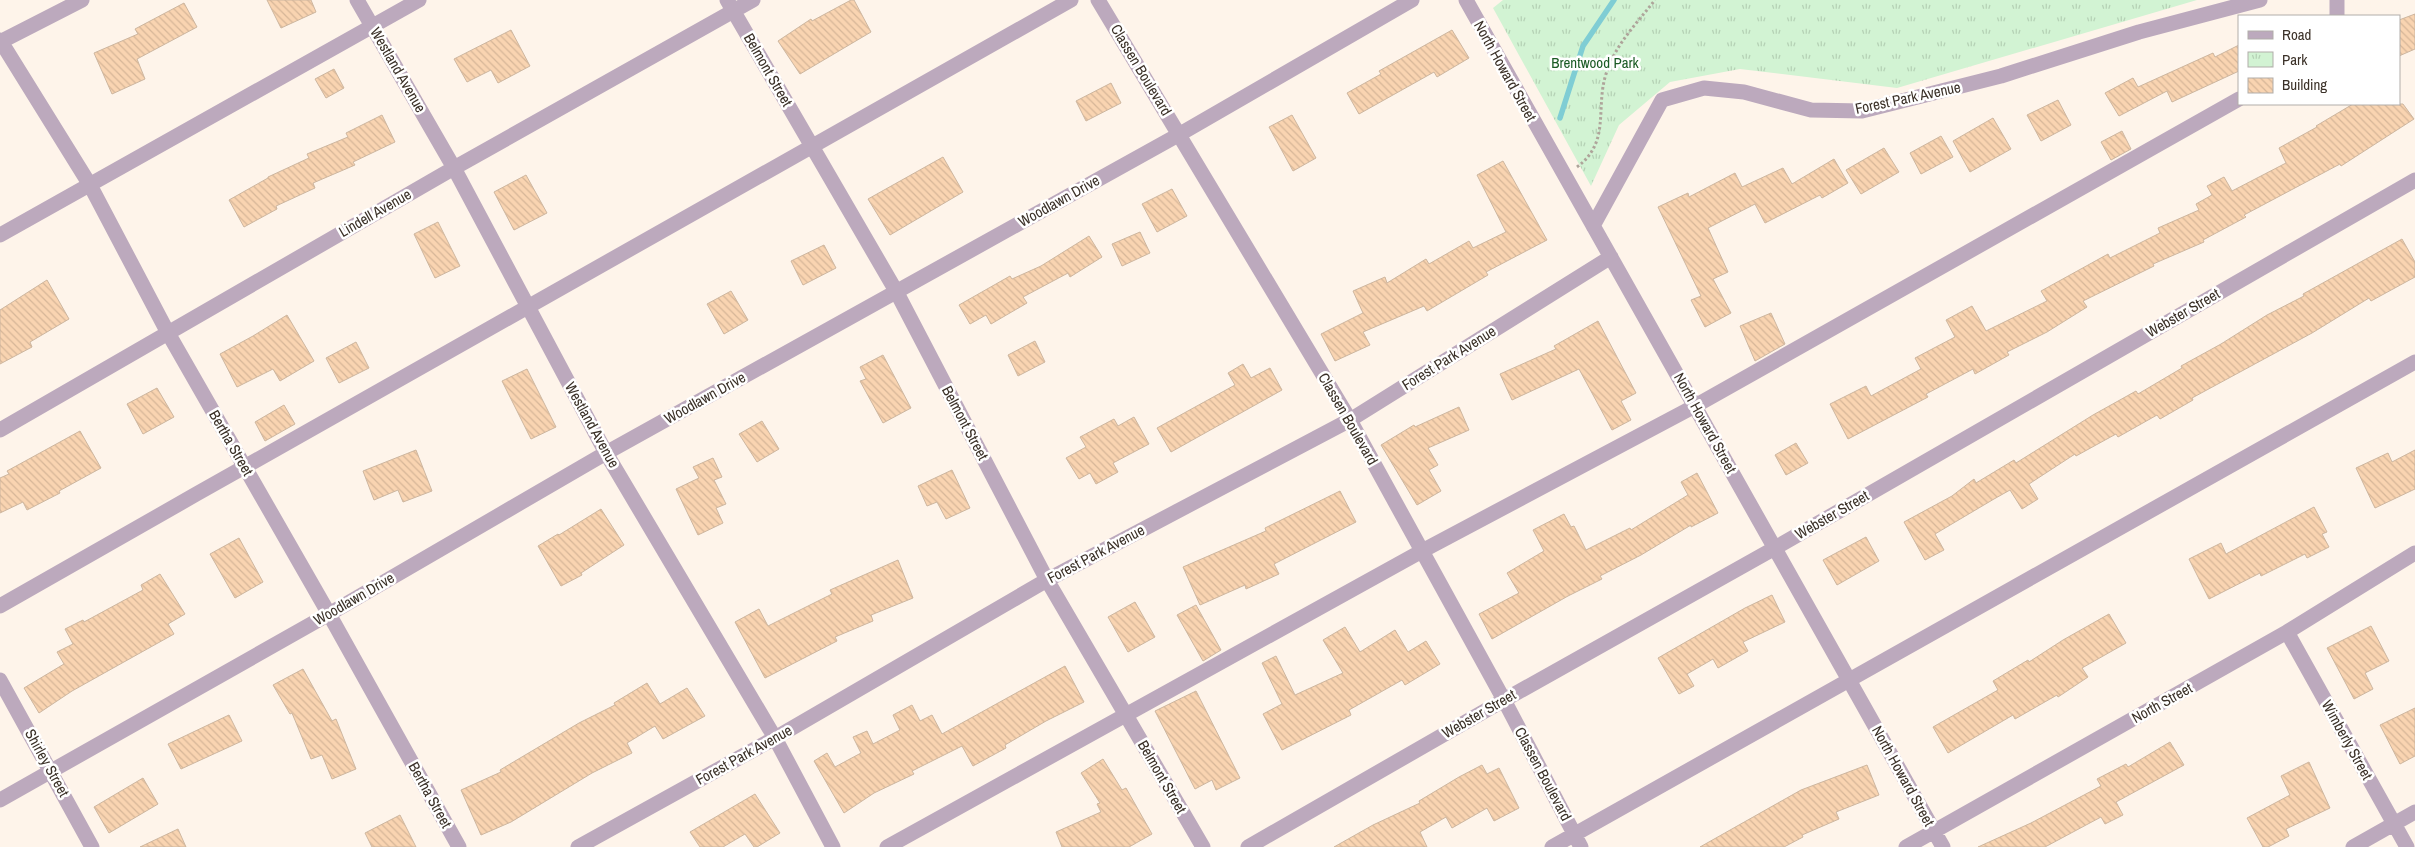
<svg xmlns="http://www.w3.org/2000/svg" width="2415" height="847" font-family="'Archivo Narrow',sans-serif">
	<defs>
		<pattern id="park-tufts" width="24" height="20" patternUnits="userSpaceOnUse" patternTransform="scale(1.25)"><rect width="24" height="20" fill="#d2f3d3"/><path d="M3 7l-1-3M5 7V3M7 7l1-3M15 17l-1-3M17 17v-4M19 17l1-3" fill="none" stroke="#b5d1b5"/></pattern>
		<pattern id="building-back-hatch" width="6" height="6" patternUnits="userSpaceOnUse" patternTransform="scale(1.25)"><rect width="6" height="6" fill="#f9d4b1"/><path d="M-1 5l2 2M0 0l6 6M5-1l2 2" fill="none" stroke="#d6b698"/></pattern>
	</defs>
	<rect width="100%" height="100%" fill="#fef4ea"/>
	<path fill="url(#park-tufts)" d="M1503,0h694l-300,88 -157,-19 -70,13 -51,43 -28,61 -98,-178z"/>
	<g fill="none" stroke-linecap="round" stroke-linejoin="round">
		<path stroke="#7fcdd4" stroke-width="5.5" d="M1560,118l23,-72 31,-46"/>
	</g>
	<path fill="url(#building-back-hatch)" stroke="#cdb69f" d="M267,0h44l5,12 -35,16z
		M851,0h3l17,32 -71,42 -22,-33 33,-22 1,2z
		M184,3l13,24 -60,32 8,20 -33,15 -18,-41 44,-19 -3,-5z
		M2415,14v35l-16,7v-36z
		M511,30l19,36 -32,17 -7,-13 -24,12 -13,-23z
		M1452,30l17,28 -32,19 -3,-5 -75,42 -12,-21 34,-19 -2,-3z
		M2239,45v26l-67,31 -5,-11 -48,25 -14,-23 28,-15 5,9 75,-34 2,4z
		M334,69l10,19 -18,10 -11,-19z
		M1111,83l10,20 -35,18 -10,-20z
		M2058,100l13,25 -30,16 -14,-26z
		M2353,104h50l11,15 -73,47 -1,-2 -96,51 2,2 -43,23 1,2 -51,22 1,2 -71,35 4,6 -40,25 -40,20 2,3 -34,19 -2,-5 -47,25 2,3 -80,42 -18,-35 36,-18 5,10 50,-27 -6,-11 40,-21 -9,-17 26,-14 14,25 61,-30 -6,-10 67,-37 2,4 50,-25 -2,-5 41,-18 -3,-6 16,-9 -5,-9 17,-9 8,14 54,-28 -7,-15 38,-21 -1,-1z
		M382,115l13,27 -42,20 2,3 -42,18 2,5 -39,18 1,3 -33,18 -15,-27 39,-22v-1l41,-19 -2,-4 41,-17 -2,-4z
		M1292,115l24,43 -23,13 -24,-44z
		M1993,118l18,31 -41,23 -17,-31z
		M2122,131l9,18 -20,11 -10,-18z
		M1941,136l12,21 -32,17 -11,-21z
		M1884,148l15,24 -38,22 -15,-24z
		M943,157l20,35 -73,43 -22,-36z
		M1834,159l14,24 -26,15 -2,-3 -55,28 -10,-19 -47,24 20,44 -15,7 18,34 -26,14 -14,-27 10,-4 -43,-89 30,-14 1,4 46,-24 7,14 41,-19 9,16z
		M1503,161l44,79 -61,32 2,3 -61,36 -3,-5 -61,26 7,13 -35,16 -14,-27 42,-21 -10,-22 32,-14 2,6 39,-24 3,5 40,-23 4,7 33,-16 -29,-57z
		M526,175l21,38 -33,17 -20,-38z
		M1172,189l15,27 -30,16 -15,-28z
		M438,222l22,44 -25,12 -21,-44z
		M1140,232l10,21 -28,13 -10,-22z
		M1089,236l13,21 -32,20 -2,-4 -45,24 4,6 -36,21 -5,-9 -16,9 -11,-19 51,-29 2,3 29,-13z
		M2402,239l13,23v15l-44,24 -2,-3 -57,35 -120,65 1,2 -33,19 -3,-4 -39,22 -2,-3 -40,22 -1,-2 -46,30 9,15 -16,10 -12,-19 -16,9 -59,35 9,16 -19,10 -21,-38 48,-26 22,-17 2,4 38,-23 2,3 77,-48 43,-24 2,3 44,-26 -1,-2 40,-22 46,-29 37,-19 -1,-2z
		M824,245l12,23 -33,17 -12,-24z
		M47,280l22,39 -39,23 2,5 -32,17v-54z
		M731,291l17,29 -24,14 -17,-30z
		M1771,313l14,31 -30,17 -15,-35z
		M287,315l27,46 -34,20 -7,-12 -36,18 -17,-33 33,-18z
		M1598,321l38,72 -15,8 10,19 -19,10 -33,-61 -67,31 -12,-26 56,-25 -2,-3z
		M1035,341l10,21 -27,14 -10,-21z
		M356,342l13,26 -30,15 -13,-25z
		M883,355l28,53 -28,15 -23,-42 6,-2 -6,-12z
		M1243,364l8,14 19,-10 12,22 -111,62 -14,-24 78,-43 -7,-12z
		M527,369l29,58 -25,12 -29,-58z
		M157,388l17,29 -31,17 -16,-30z
		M284,405l11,19 -30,17 -10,-19z
		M1459,407l10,23 -41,18 10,17 -9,5 12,21 -24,14 -36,-60 33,-20 1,2z
		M1134,417l15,27 -36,19 5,9 -22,12 -6,-11 -11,6 -13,-21 20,-11 -6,-10 34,-18 4,7z
		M762,421l17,28 -22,13 -18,-28z
		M80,431l21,37 -42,23 1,2 -33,17 -4,-8 -23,11v-35l9,-4 -2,-3z
		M1796,443l12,20 -22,12 -11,-20z
		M416,450l16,41 -29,11 -5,-12 -24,10 -11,-29z
		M2415,450v39l-40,19 -19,-40 32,-15 4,9z
		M713,458l9,19 -8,3 12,24 -10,4 7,15 -25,12 -22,-46 23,-11 -6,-11z
		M952,470l18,38 -24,11 -9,-17 -10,4 -9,-20z
		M1697,473l21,40 -27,14v-2l-50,30 -41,21 2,3 -34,17 -76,43 -13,-25 40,-21 -12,-20 37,-22 -11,-21 31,-16 7,13 3,-1 12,24 44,-22 1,2 57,-35 -7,-13z
		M1340,491l16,31 -82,42 5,10 -33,15 -1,-4 -45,20 -17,-38 83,-36 -1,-3z
		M2314,507l13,25 -5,2 7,13 -22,11 -2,-4 -44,22 -1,-3 -51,26 -20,-40 32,-16 5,11z
		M601,509l23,36 -43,28 1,2 -21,11 -23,-40 20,-12 1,1z
		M1866,537l13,24 -42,24 -14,-25z
		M239,538l24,44 -28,16 -25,-44z
		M898,560l15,38 -42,17 2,6 -38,16 2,4 -72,37 -30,-56 24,-13 9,17 64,-32 -2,-4z
		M160,574l25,40 -17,10 6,10 -102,57 -33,22 -15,-25 40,-24 -7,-12 16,-8 -8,-15 18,-9 1,2 59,-32 -2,-5z
		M1772,595l13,27 -42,20 5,9 -30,17 -5,-9 -26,15 7,12 -15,8 -21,-36 87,-50z
		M1135,602l20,35 -27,15 -20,-35z
		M1196,605l25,45 -18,11 -26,-46z
		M2109,614l17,29 -44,25 6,9 -30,20 -1,-2 -42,24 -2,-4 -65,38 -15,-26 65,-37 -5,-9 35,-21 1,2 34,-22z
		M2371,626l18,35 -24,12 8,16 -19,10 -27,-51z
		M1345,627l15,25 35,-22 13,22 18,-11 14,23 -35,21 -3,-5 -53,30 2,5 -69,35 -19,-36 19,-10 -20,-41 14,-7 19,39 48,-22 -20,-33z
		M1065,666l19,36 -38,19 -41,24 1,3 -33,18 -11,-20 -50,25 2,3 -40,19 -30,20 -30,-52 13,-8 8,14 26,-14 -8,-16 14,-6 6,13 27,-14 -7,-15 19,-10 8,16 12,-6 10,19z
		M303,669l29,52 4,-2 20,50 -24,10 -10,-24 -11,4 -19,-46 -2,1 -17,-29z
		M647,683l13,21 27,-16 18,28 -42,23 -8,-13 -28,17 5,10 -40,20 -81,49 -30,13 -20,-45 40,-18 -1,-2 79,-47 36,-18 -1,-2z
		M1196,691l44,87 -24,12 -4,-10 -17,9 -40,-78z
		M2415,708v48l-15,8 -20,-39z
		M229,715l13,26 -61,28 -13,-25z
		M2170,742l14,23 -68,37 7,13 -18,9 -4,-7 -56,30h-67l53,-24 70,-37 -4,-7 29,-15 2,3z
		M1103,759l19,31 4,-2 26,46 -23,13h-67l-6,-15 45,-20 -4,-8 3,-1 -19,-30z
		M2309,762l21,46 -44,21 3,7 -21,11h-5l-16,-29 43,-23 -9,-19z
		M1482,765l5,9 12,-6 20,40 -25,13 -7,-13 -35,20 -6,-11 -26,15 7,15h-93l39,-22 47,-22 -1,-2 40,-24z
		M1867,765l12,30 -43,17 3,7 -37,16 1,2 -19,10h-84l101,-57z
		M143,778l15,26 -49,29 -15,-26z
		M755,794l25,39 -23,14h-3l-9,-13 -22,13h-23l-10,-15z
		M400,815l16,32h-44l-7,-14z
		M178,829l8,18h-46z"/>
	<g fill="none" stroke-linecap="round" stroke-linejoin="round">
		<path stroke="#aea49a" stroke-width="3" stroke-dasharray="2.5 2.5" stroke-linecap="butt" d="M1577,167c34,-25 18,-59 29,-93 9,-29 31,-51 49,-74"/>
		<path stroke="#bca9bd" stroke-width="15" d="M357,0l97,168 152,285 169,285 58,109
			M727,0l169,291 151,289 156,267
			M1098,0l252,420 154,280 77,147
			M1466,0l477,847
			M2337,0v16
			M0,40l90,145 78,148 161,281 130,233
			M0,42l82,-42
			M1593,226l69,-126 42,-12 40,4 67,18 51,1 139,-35 138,-44 121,-32
			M0,235l419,-235
			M0,430l454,-262 299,-168
			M0,606c356,-204 715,-403 1071,-606
			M2287,632l120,215
			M0,680l92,167
			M0,800l329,-186 277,-161 574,-319 232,-134
			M578,847l197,-109 272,-158 303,-160 261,-163
			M887,847l535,-296 273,-145 544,-307
			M1248,847l256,-147 271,-152 640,-368
			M1552,847l863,-485
			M1906,847l381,-215 128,-79
			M2353,847l62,-35"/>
	</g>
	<g text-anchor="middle" stroke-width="5" stroke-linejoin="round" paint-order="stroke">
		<g font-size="15" fill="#1b5b25" stroke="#fff">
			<text x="1595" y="68">Brentwood Park</text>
		</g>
		<g font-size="15" fill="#3b3128" stroke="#fff">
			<text transform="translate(398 70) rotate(60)" y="5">Westland Avenue</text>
			<text transform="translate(768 70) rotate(60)" y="5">Belmont Street</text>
			<text transform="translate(1141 70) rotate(59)" y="5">Classen Boulevard</text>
			<text transform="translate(1505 71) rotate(61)" y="5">North Howard Street</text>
			<text transform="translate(1908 98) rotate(-12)" y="5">Forest Park Avenue</text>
			<text transform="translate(1059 201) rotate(-29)" y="5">Woodlawn Drive</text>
			<text transform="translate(375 213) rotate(-30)" y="5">Lindell Avenue</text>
			<text transform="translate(2183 313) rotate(-30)" y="5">Webster Street</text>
			<text transform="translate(1449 358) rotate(-32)" y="5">Forest Park Avenue</text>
			<text transform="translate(705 398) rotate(-29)" y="5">Woodlawn Drive</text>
			<text transform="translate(1348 419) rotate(60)" y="5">Classen Boulevard</text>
			<text transform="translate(965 423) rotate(62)" y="5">Belmont Street</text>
			<text transform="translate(1705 423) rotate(61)" y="5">North Howard Street</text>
			<text transform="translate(592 425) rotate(61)" y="5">Westland Avenue</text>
			<text transform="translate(231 443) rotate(60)" y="5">Bertha Street</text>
			<text transform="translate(1832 515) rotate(-30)" y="5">Webster Street</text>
			<text transform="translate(1096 554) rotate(-28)" y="5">Forest Park Avenue</text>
			<text transform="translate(354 599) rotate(-30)" y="5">Woodlawn Drive</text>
			<text transform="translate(2162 703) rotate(-29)" y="5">North Street</text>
			<text transform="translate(1479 714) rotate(-30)" y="5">Webster Street</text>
			<text transform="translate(2347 740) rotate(61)" y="5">Wimberly Street</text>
			<text transform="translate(744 755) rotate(-29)" y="5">Forest Park Avenue</text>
			<text transform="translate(47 763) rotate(61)" y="5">Shirley Street</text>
			<text transform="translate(1543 774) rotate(62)" y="5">Classen Boulevard</text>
			<text transform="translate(1903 776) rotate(61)" y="5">North Howard Street</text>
			<text transform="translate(1162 777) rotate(60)" y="5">Belmont Street</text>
			<text transform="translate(430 795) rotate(61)" y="5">Bertha Street</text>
		</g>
	</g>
	<rect x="2238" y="15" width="162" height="90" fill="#ffffff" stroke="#b1ada9"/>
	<rect x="2248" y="31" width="25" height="8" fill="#bca9bd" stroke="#b1ada9"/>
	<text x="2282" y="40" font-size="15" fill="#3b3128">Road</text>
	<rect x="2248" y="52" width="25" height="15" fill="url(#park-tufts)" stroke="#b1ada9"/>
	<text x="2282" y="65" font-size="15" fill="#3b3128">Park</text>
	<rect x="2248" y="78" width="25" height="15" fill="url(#building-back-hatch)" stroke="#b1ada9"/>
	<text x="2282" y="90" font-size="15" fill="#3b3128">Building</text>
</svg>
